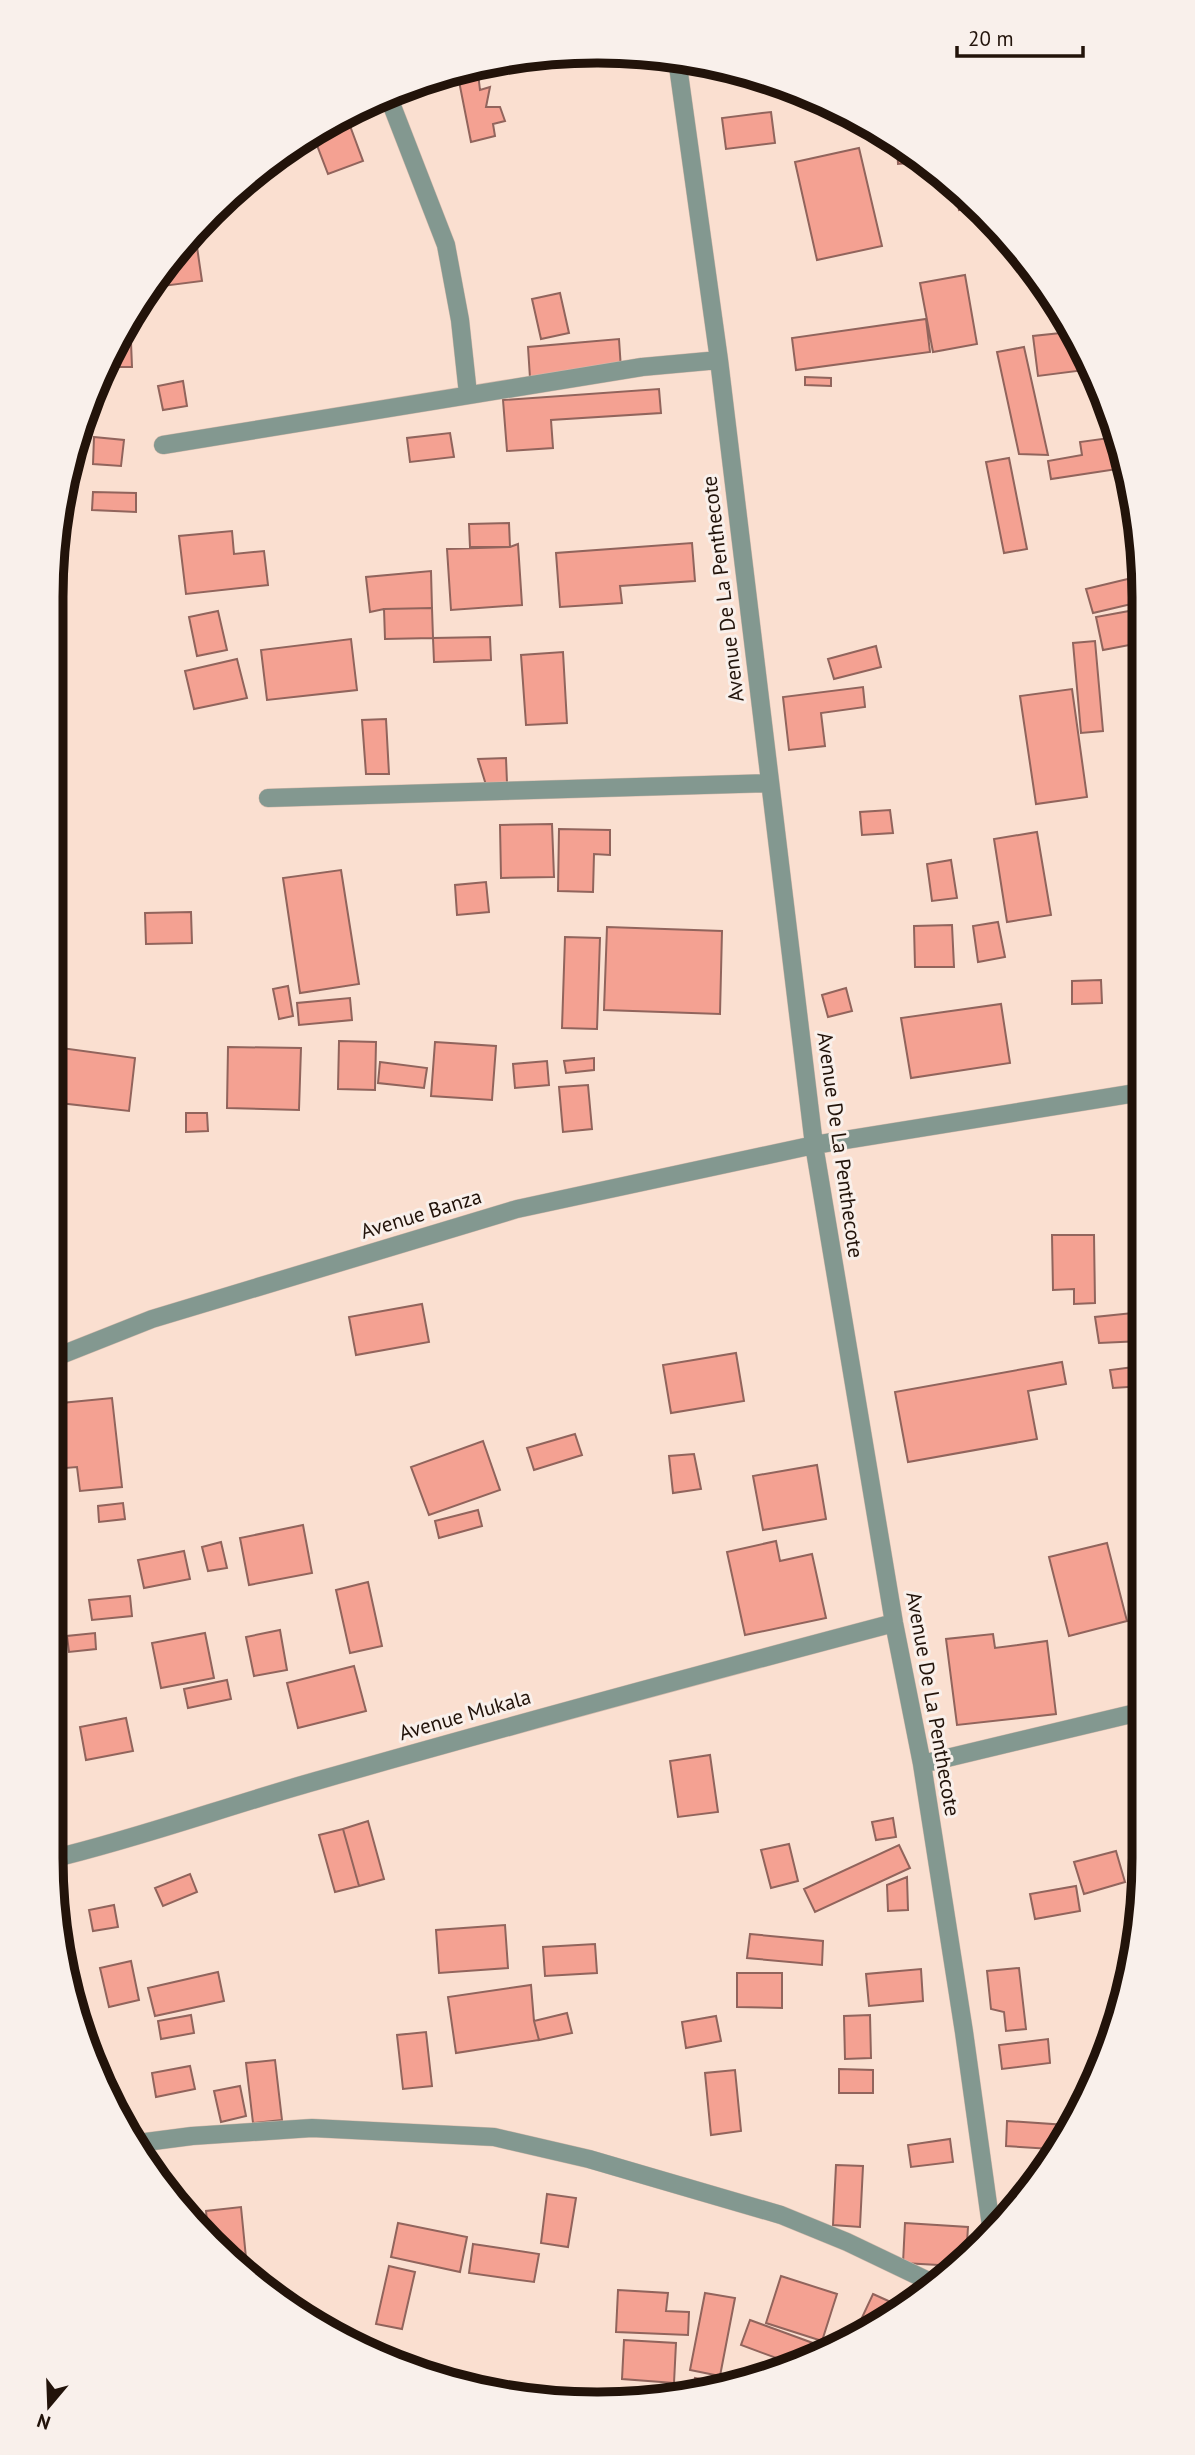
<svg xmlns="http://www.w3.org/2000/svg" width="1195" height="2455" font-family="'PT Sans',sans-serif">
	<rect width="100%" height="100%" fill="#fadfd0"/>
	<path fill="#f4a192" stroke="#91645c" stroke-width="2" d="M477,65l3,25 10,-3 -4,20h14l5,14 -12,3 2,12 -24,6 -14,-71z
		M771,112l4,31 -49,6 -4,-31z
		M346,115l17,46 -35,13 -13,-34 10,-4 -3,-8z
		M897,144l23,13v5l-22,2z
		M859,148l23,98 -65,14 -22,-98z
		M955,188l19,19 -15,3z
		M197,247l5,34 -47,6 -1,-6 26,-32z
		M965,275l12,69 -44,8 -13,-69z
		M560,293l9,40 -28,6 -9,-40z
		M926,319l4,33 -134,18 -4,-32z
		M1070,332l13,22 2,16 -47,6 -5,-40z
		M619,339l2,30 -91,9 -2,-31z
		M117,342h14l1,25h-28z
		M1024,347l24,108 -29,-1 -22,-102z
		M805,377l26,1v8l-26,-1z
		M183,381l4,25 -24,4 -5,-24z
		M659,389l2,24 -110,7 2,28 -46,3 -4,-51z
		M450,433l4,24 -44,5 -3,-24z
		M94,437l30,3 -3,26 -28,-2z
		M1116,437l8,31 -73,11 -3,-18 34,-6 -2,-13z
		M1009,458l18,91 -23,4 -18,-91z
		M93,492l43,1v19l-44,-2z
		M509,523l1,24h-40l-1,-23z
		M232,531l2,23 30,-3 4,34 -82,9 -7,-58z
		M692,543l3,38 -75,5 2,17 -62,4 -4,-54z
		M518,544l4,61 -71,5 -4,-61 63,-2z
		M431,571l1,37 -48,1 -14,3 -4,-35z
		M1140,576v26l-47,11 -7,-24z
		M432,608l1,30 -48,1 -1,-30z
		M1140,609v34l-37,7 -7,-33z
		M218,611l9,39 -30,6 -8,-39z
		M490,637l1,23 -57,2 -1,-24z
		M351,639l6,51 -90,10 -6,-50z
		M1095,641l8,90 -22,2 -8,-90z
		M876,646l5,21 -47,12 -6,-20z
		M563,652l4,71 -41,2 -5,-70z
		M237,659l10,39 -53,11 -9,-38z
		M863,687l2,20 -44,6 4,33 -36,4 -6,-53z
		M1072,689l15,108 -51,7 -16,-108z
		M386,719l3,55h-23l-4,-54z
		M1140,749v26h-4l-3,-25z
		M506,758l1,25 -21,2 -8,-26z
		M1140,778l1,49h-1l-7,-48z
		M890,810l3,23 -31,2 -2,-23z
		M552,824l2,53 -53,1 -1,-53z
		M559,829l51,1v25l-16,-1 -1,38 -35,-1z
		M1037,832l14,83 -44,7 -13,-83z
		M951,860l6,38 -25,3 -5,-37z
		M341,870l18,114 -59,9 -17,-115z
		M486,882l3,30 -32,3 -2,-30z
		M191,912l1,31 -46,1 -1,-31z
		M998,922l7,35 -27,5 -5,-36z
		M952,925l2,42h-39l-1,-41z
		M607,927l115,4 -2,83 -116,-4z
		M565,937l35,1 -3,91 -35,-1z
		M1141,966v25l-8,1 -2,-25z
		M1101,980l1,23 -30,1v-23z
		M288,986l5,30 -14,3 -6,-30z
		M846,988l6,23 -24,6 -6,-22z
		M350,998l2,22 -53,5 -2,-22z
		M1001,1004l9,59 -99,15 -10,-60z
		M339,1041l37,1 -1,48 -37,-1z
		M435,1042l61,4 -4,54 -61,-4z
		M54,1047l81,11 -6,53 -78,-9v-40z
		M228,1047l73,1 -2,62 -72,-2z
		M594,1058v12l-28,3 -2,-12z
		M547,1061l2,24 -34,3 -2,-24z
		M380,1062l47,6 -3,20 -46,-5z
		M588,1085l4,44 -29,3 -4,-45z
		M186,1113h21l1,18 -22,1z
		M1052,1235h42l1,68 -21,1v-15l-21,1z
		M422,1304l7,38 -73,13 -7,-38z
		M1142,1312v29l-43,2 -4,-26z
		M736,1353l8,48 -73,12 -8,-48z
		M1062,1362l4,22 -38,7 9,48 -129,23 -13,-70z
		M1142,1366l1,20 -30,2 -3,-18z
		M112,1398l10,89 -42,4 -3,-24 -24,2 -2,-65z
		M575,1434l7,21 -48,15 -7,-22z
		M483,1441l17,49 -71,25 -18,-48z
		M694,1454l7,35 -28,4 -4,-37z
		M817,1465l9,54 -63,11 -10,-54z
		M123,1503l2,16 -26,3 -1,-16z
		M478,1510l4,16 -43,12 -4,-17z
		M1143,1516v30l-7,-28z
		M303,1525l9,48 -63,12 -9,-47z
		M776,1541l4,20 32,-7 14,64 -81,17 -18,-83z
		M221,1542l6,26 -19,3 -6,-24z
		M1107,1543l20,78 -58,15 -20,-79z
		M184,1551l6,28 -46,9 -6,-28z
		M368,1582l14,64 -32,7 -14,-63z
		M130,1596l2,20 -40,4 -3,-20z
		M280,1630l7,40 -33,6 -8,-39z
		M95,1633l1,16 -27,3 -2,-16z
		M205,1633l9,45 -53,10 -9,-45z
		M993,1634l2,14 52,-7 9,73 -99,11 -11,-86z
		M354,1666l12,45 -68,17 -11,-45z
		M227,1680l4,19 -43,9 -4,-19z
		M126,1718l7,33 -47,9 -6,-33z
		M710,1755l8,57 -40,5 -8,-56z
		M893,1818l3,19 -20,3 -4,-18z
		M368,1821l16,58 -25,7 -16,-57z
		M343,1829l16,57 -24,6 -16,-57z
		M789,1844l9,37 -27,7 -10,-38z
		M899,1845l11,23 -95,44 -11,-23z
		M1116,1851l9,31 -41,12 -10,-32z
		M190,1874l7,18 -34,14 -8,-18z
		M907,1877l1,33 -20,1 -1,-26z
		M1076,1886l4,25 -45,8 -5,-25z
		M114,1905l4,22 -25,4 -4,-21z
		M505,1925l3,43 -69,5 -3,-43z
		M750,1934l73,7 -1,24 -75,-7z
		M595,1944l2,29 -52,3 -2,-29z
		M131,1961l8,39 -30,7 -9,-39z
		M1019,1968l7,61 -20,2 -2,-19 -13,-3 -4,-38z
		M921,1969l2,32 -54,5 -3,-32z
		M218,1972l6,29 -69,15 -7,-28z
		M737,1973h45v35l-45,-1z
		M531,1985l3,36 5,19 -83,13 -8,-56z
		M567,2013l5,20 -33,7 -5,-19z
		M191,2015l3,18 -33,6 -3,-18z
		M870,2015l1,43 -26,1 -1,-43z
		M716,2016l5,25 -35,7 -4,-26z
		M426,2032l6,54 -29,3 -6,-54z
		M1048,2039l2,24 -48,6 -3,-24z
		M275,2060l7,60 -29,3 -7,-60z
		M190,2066l5,23 -39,8 -4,-24z
		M839,2069l34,1v23h-34z
		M735,2070l6,61 -30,4 -6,-62z
		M240,2086l6,30 -25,6 -7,-31z
		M1007,2121l59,4 -15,24 -45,-3z
		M950,2139l3,23 -42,5 -3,-22z
		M836,2165l27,1 -3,61 -27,-2z
		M547,2194l29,4 -8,49 -27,-4z
		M241,2207l6,61 -39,-36 -2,-21z
		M398,2223l69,14 -7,35 -69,-15z
		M905,2223l63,4 -2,31 -9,8 -54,-3z
		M473,2244l66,10 -5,28 -65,-9z
		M389,2266l26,6 -13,57 -26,-5z
		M781,2276l56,18 -15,47 -56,-18z
		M618,2290l50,3 -2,18 23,1 -1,23 -72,-3z
		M705,2293l30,5 -15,78 -30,-6z
		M873,2294l31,14 -53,33z
		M750,2320l82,30 -42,13 -49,-18z
		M624,2340l52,3 -2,40 -52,-4z
		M695,2378l28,5 -31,9z"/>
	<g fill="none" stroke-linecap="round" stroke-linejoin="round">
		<g stroke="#d3baac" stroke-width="19">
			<path id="minor" d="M677,59l42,301 95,785 80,478 28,141 42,268 28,201
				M387,93l59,152 14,75 8,74
				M163,445l479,-78 77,-7
				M268,798l502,-15
				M51,1359l101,-40 365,-110 297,-64 328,-53
				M922,1764l222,-53
				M51,1859c89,-21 176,-53 265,-78 192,-55 385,-107 578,-158
				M138,2143l54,-7 120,-8 182,9 95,22 192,56 66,27 90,43"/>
		</g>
		<use href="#minor" stroke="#839890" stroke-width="18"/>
	</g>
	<g text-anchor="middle" stroke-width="6" stroke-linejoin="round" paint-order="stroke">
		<g font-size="21" fill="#22130a" stroke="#f9f0eb">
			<text transform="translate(723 589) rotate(-97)" y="7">Avenue De La Penthecote</text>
			<text transform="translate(840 1145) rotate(82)" y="7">Avenue De La Penthecote</text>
			<text transform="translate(421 1214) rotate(-17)" y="7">Avenue Banza</text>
			<text transform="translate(933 1704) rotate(80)" y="7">Avenue De La Penthecote</text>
			<text transform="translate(465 1715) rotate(-16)" y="7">Avenue Mukala</text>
		</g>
	</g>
	<path d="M0 0H1195V2455H0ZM597 63H598A534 534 0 0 1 1132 597V1858A534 534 0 0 1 598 2392H597A534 534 0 0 1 63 1858V597A534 534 0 0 1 597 63Z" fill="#f9f0eb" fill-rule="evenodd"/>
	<path fill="none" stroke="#22130a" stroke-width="9" d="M597 63H598A534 534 0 0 1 1132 597V1858A534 534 0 0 1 598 2392H597A534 534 0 0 1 63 1858V597A534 534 0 0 1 597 63Z"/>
	<g transform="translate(49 2406) rotate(199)" stroke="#f9f0eb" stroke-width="5" paint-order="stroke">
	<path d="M0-5L12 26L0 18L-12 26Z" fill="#22130a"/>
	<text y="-10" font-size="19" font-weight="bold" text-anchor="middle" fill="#22130a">N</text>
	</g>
	<path d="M957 46v10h126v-10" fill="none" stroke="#22130a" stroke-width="3.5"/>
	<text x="968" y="46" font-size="21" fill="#22130a" stroke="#f9f0eb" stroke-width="5" paint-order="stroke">20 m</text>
</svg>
